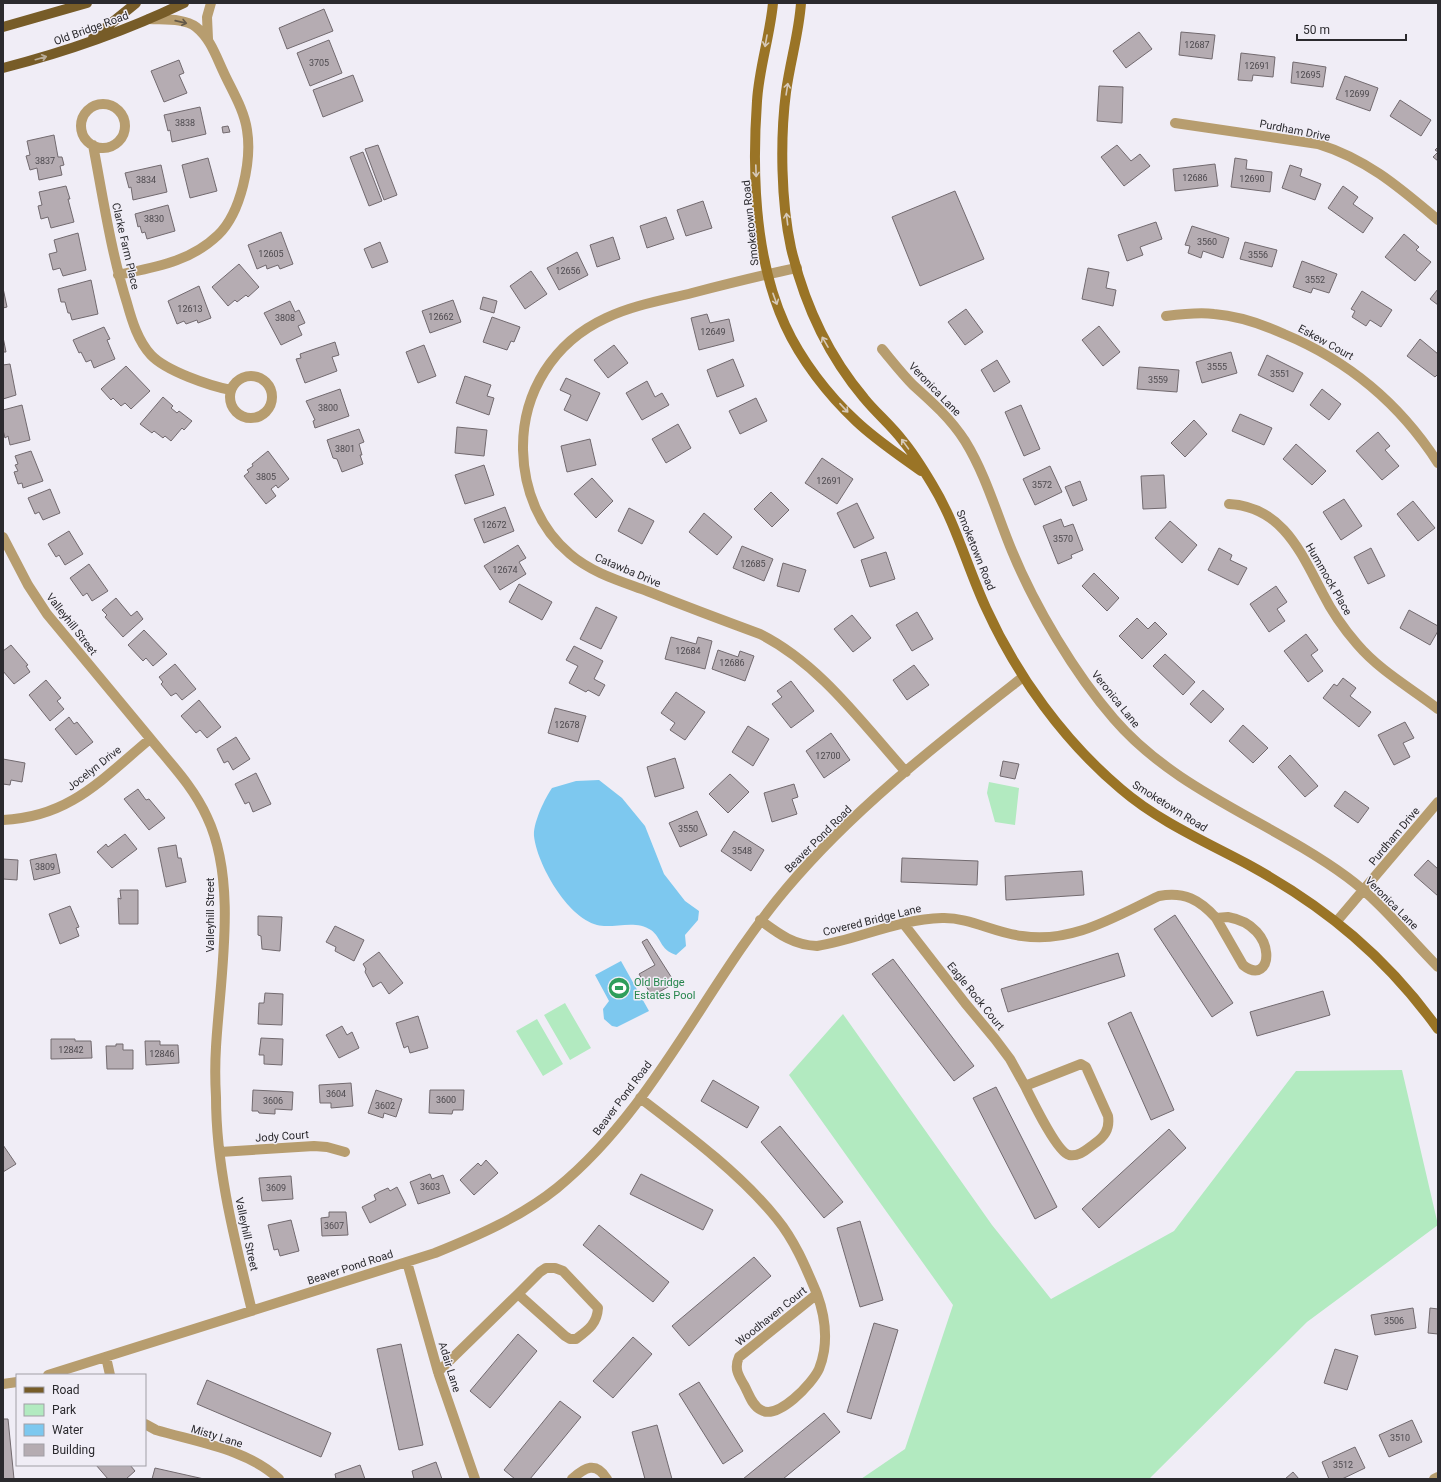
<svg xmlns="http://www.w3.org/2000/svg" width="1441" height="1482" font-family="Roboto,sans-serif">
	<rect width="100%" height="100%" fill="#f0edf6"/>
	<path fill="#b2eac0" d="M989,782l30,6 -4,37 -20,-3 -8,-29z
		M565,1003l26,45 -21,12 -26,-45z
		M843,1014l149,211 59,74 123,-68 122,-160 106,-1 36,155 -131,97 -158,157h-288l44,-30 48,-144 -164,-230z
		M537,1019l26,45 -20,12 -27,-45z"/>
	<path fill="#7dc8ef" d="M599,780l23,18 23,28 19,48 21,27 14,10 -1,9 -13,15 1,11 -10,9c-17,-6 -14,-17 -25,-25 -16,-11 -38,-1 -54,-5 -30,-8 -60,-61 -63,-89 -1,-13 11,-38 18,-48l24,-7z
		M621,961l28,50 -32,16 -5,-1 -8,-7 -1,-10 6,-8 -14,-26z"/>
	<path fill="#b5acb2" stroke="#726a6f" d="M324,9l9,22 -46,18 -8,-21z
		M1139,32l13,17 -26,19 -13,-17z
		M1181,32l34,3 -3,24 -33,-4z
		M329,40l13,33 -32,13 -13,-33z
		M1241,53l34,4 -2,20 -20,-2 -1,6 -14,-1z
		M179,60l5,13 -5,2 8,18 -23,9 -13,-31z
		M1293,62l33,5 -3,20 -32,-4z
		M353,75l10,26 -40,16 -10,-27z
		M1345,76l33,12 -8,23 -34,-12z
		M1099,86l24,1 -1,36 -25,-2z
		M1400,100l31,20 -10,16 -31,-20z
		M200,107l6,27 -34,8 -2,-12 -2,1 -4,-16z
		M228,126l2,6 -7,1 -1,-6z
		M54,135l4,22h4l2,8 -4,1 2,9 -23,5 -2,-12 -7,2 -4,-14 4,-1 -3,-14z
		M378,145l19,50 -13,5 -19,-51z
		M1117,145l14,16 9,-7 10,12 -26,20 -23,-29z
		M1438,147v14l-5,-4 5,-5 -3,-2z
		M363,152l19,49 -13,5 -19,-49z
		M208,158l9,33 -27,7 -8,-33z
		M1235,158l12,2 -1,9 26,3 -2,20 -39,-5z
		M1215,164l3,22 -43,5 -2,-22z
		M161,165l6,27 -34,8 -2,-13 -2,1 -4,-15z
		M1290,165l12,4 -2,7 21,8 -6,16 -33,-12z
		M66,186l4,13h-2l6,23 -23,6 -3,-11 -7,2 -3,-13 4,-1 -3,-13z
		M1343,186l15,11 -5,7 20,14 -10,15 -35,-25z
		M955,191l29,68 -64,27 -28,-69z
		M703,201l9,27 -26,8 -9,-26z
		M168,205l7,26 -28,8 -2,-7 -3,1 -2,-7 -2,1 -3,-13z
		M666,217l8,22 -27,9 -7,-22z
		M1156,222l6,17 -22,8 3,8 -16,6 -9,-26z
		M1192,226l37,12 -6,20 -20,-7 -2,7 -13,-5 2,-7 -5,-1z
		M281,232l12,32 -13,5 -2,-4 -11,4 -1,-4 -9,4 -9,-24z
		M78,233l8,37 -23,6 -3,-8 -7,2 -4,-16 8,-2 -3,-12z
		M1404,234l15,13 -3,3 15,12 -16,19 -30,-24z
		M613,237l7,22 -23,8 -7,-22z
		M380,242l8,20 -16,6 -8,-19z
		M1245,242l32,8 -5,17 -32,-8z
		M577,252l11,23 -29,15 -12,-22z
		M1302,261l35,13 -8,19 -16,-5 -2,5 -18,-6z
		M239,264l20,23 -11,10 -2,-2 -9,7 -2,-2 -7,6 -16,-19z
		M1088,268l21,4 -3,16 10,2 -3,16 -31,-7z
		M531,271l16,23 -22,15 -15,-23z
		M91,280l7,34 -26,6 -2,-7h-2l-3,-11h-4l-3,-13z
		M199,286l12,32 -13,5 -1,-3 -11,4 -2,-3 -7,3 -9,-23z
		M3,288l4,19 -4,1z
		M1438,289v16l-8,-6z
		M1362,291l30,19 -11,17 -11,-7 -4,6 -14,-9 3,-6 -4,-2z
		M483,297l14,4 -3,12 -14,-4z
		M453,300l8,22 -31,11 -8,-22z
		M290,301l5,11 4,-2 6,13 -7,3 4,9 -21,10 -17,-32z
		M966,309l17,23 -18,13 -17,-23z
		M707,314l3,9 19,-4 5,22 -35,9 -8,-32z
		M492,317l28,10 -6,15 -3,-1 -4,9 -24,-8z
		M1099,326l21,26 -17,14 -21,-26z
		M104,327l6,12 -3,1 8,19 -21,9 -3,-8 -5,2 -5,-10 -2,1 -6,-13z
		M3,337l3,15h-3z
		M1420,339l18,15v20l-3,3 -28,-21z
		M335,342l4,13 -7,2 5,14 -32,12 -9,-24 5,-1 -1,-4z
		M424,345l12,31 -18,7 -12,-31z
		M614,345l14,18 -20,15 -14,-18z
		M1231,352l6,21 -35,10 -6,-21z
		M1267,355l36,18 -10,19 -35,-17z
		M733,359l11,27 -27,11 -10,-27z
		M997,360l13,22 -16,10 -13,-22z
		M10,364l6,31 -13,4v-34z
		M126,366l24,25 -19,18 -6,-6 -4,3 -8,-8 -2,2 -10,-11z
		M1139,367l40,3 -2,22 -40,-3z
		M465,376l26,9 -4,11 7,2 -5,17 -33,-12z
		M566,378l34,15 -13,28 -23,-11 7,-15 -11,-5z
		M647,381l8,16 7,-4 7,12 -27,15 -16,-27z
		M340,389l9,27 -34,12 -2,-7 2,-1 -9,-19z
		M1322,389l19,15 -12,16 -19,-15z
		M163,397l10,9 -2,2 6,5 2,-2 13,10 -8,9 -2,-2 -11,13 -6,-5 -2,2 -9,-7 -2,2 -12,-9z
		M756,398l11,23 -27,13 -11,-23z
		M22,405l8,35 -20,5 -2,-9 -3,2 -2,-8v-20z
		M1021,405l19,44 -16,7 -19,-44z
		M1240,414l32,14 -8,17 -32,-14z
		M1194,420l13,14 -22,23 -14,-14z
		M678,424l13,24 -25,15 -14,-24z
		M457,427l30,3 -3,26 -29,-3z
		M359,429l5,13 -5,2 3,11h-2l3,9 -21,8 -5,-13 -4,-1 -6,-18z
		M1378,432l12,14 -5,4 14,16 -17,14 -26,-29z
		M590,439l6,26 -29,7 -6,-26z
		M1296,444l30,27 -14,14 -29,-26z
		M31,451l12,30 -20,7 -1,-5 -4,1 -4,-12 4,-1 -3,-6 3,-1 -3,-8z
		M268,451l21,28 -11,9 -2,-3 -5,4 5,7 -10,8 -22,-28 5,-4 -2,-2 6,-4 -1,-2z
		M822,458l31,21 -16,25 -32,-21z
		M484,465l10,30 -29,9 -10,-29z
		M1050,466l12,26 -27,13 -12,-26z
		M1164,475l2,33 -23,1 -2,-33z
		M592,478l21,23 -17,17 -22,-24z
		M1080,481l7,19 -14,6 -8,-19z
		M50,489l10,24 -17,7 -4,-8 -4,2 -7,-16z
		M771,492l18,18 -17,17 -18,-18z
		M1344,499l18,27 -21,14 -18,-28z
		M1413,501l22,27 -17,13 -21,-27z
		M857,503l17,35 -20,10 -17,-35z
		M505,507l9,24 -30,12 -10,-24z
		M629,508l25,13 -12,23 -24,-13z
		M704,513l28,24 -15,18 -28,-23z
		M1061,519l3,8 9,-3 10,26 -12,5 1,3 -14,6 -15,-38z
		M1170,521l27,24 -15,18 -27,-25z
		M69,531l14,23 -18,11 -6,-10 -3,2 -8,-13z
		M518,545l8,13 -7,4 7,12 -26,16 -16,-24z
		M742,546l31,13 -9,22 -31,-13z
		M1219,548l13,7 -2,5 17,8 -9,17 -30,-15z
		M1371,548l14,28 -17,8 -14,-27z
		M886,552l9,27 -25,8 -9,-27z
		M783,563l23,7 -7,22 -22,-6z
		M89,564l19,27 -16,10 -5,-8 -4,3 -13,-18z
		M1094,573l25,25 -12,13 -25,-25z
		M519,584l33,18 -10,18 -33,-18z
		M1276,586l11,16 -10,7 8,12 -16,11 -19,-28z
		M116,598l15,18 6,-5 6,8 -20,18 -18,-20 2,-2 -5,-5z
		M596,607l21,10 -16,32 -21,-10z
		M1409,610l29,16v5l-8,14 -30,-17z
		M917,612l16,27 -21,12 -16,-26z
		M852,615l19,23 -18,14 -19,-23z
		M1137,618l11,11 7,-7 12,12 -25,25 -23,-23z
		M144,630l23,24 -14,12 -7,-8 -3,3 -15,-16z
		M1306,634l12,16 -7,5 12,16 -15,11 -24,-31z
		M671,637l25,7 2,-7 14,4 -7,28 -40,-10z
		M11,645l17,20 -2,1 4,6 -16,12 -11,-13v-20z
		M574,646l29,15 -9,18 11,6 -6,11 -11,-6 -2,2 -17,-9 9,-17 -12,-6z
		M718,650l20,7 2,-6 14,5 -9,25 -33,-12z
		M1165,654l30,28 -12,13 -30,-29z
		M175,664l21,25 -14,11 -6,-7 -5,3 -10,-12 2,-2 -4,-5z
		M914,665l15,20 -22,15 -14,-20z
		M1343,678l13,10 -6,8 21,16 -12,15 -36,-29 11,-14 3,2z
		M46,680l15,18 -4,3 7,8 -14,12 -21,-26z
		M791,681l23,30 -23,17 -19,-24 10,-7 -5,-6z
		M1203,690l21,19 -13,14 -21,-19z
		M676,692l29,20 -20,28 -15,-10 5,-7 -14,-10z
		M199,700l22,27 -14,11 -7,-8 -4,3 -15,-17z
		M555,708l31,8 -8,26 -30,-9z
		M69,717l5,7 3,-2 16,20 -17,13 -21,-26z
		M1405,722l9,16 -11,5 7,14 -16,8 -16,-30z
		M1243,725l25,23 -15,15 -24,-22z
		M748,726l21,13 -16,27 -21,-14z
		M831,733l19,27 -26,18 -18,-27z
		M236,737l14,22 -17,11 -5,-9 -4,2 -7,-14z
		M1290,755l28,31 -13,11 -27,-30z
		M675,758l9,30 -29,9 -8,-30z
		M3,759l22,4 -3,19 -11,-2 -1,5 -7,-1z
		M1003,761l16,3 -4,15 -15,-3z
		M256,773l15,31 -18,8 -4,-10 -4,2 -10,-20z
		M730,774l19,18 -21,21 -19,-19z
		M794,784l4,13 -6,2 5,15 -25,8 -8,-29z
		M138,789l8,11 3,-1 16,19 -16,12 -25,-31z
		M1345,791l24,17 -11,15 -24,-17z
		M697,811l10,24 -27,12 -11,-24z
		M734,831l30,19 -13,21 -30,-20z
		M125,834l12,15 -25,19 -15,-16 9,-8 2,3z
		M176,845l2,13h3l5,24 -20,5 -8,-39z
		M56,854l4,19 -26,7 -4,-20z
		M902,858l76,3 -1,24 -76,-3z
		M3,859l15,1 -1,20 -14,-1z
		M1428,860l10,9v27l-24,-21z
		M1082,871l2,24 -78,5 -1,-24z
		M120,890h18v34h-19l-1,-26 3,1z
		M70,906l9,21 -3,1 3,8 -19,8 -11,-30z
		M1175,915l58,88 -21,14 -58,-88z
		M258,916l24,1 -2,34 -18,-2 -1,-13 -3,-1z
		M335,926l29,14 -10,21 -19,-10 1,-4 -10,-5z
		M647,939l28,44 -23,13 -13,-22 16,-9 -13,-23z
		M379,952l24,31 -14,11 -8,-12 -8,5 -8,-15 1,-3 -3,-5z
		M1118,953l7,23 -117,36 -7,-23z
		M893,959l81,107 -20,15 -82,-107z
		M1323,991l7,24 -73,21 -7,-24z
		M265,993l18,1 -1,31 -24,-1 1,-21h5z
		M1131,1012l43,98 -23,10 -43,-97z
		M418,1016l10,32 -18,5 -2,-7 -4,2 -8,-25z
		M342,1026l5,9 5,-3 7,16 -20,10 -13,-23z
		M261,1038l22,1 -1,26 -18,-1v-9h-5z
		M51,1039h24v2h16l1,17 -41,1z
		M145,1041h15v4h18l1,18 -33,2z
		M116,1044h7v6h10v19h-26l-1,-23h10z
		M713,1080l46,27 -12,21 -46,-27z
		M351,1083l2,23 -22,2v-5h-11l-1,-18z
		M996,1087l61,120 -22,12 -62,-121z
		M253,1090l40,2 -1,18 -17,-1v5l-16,-1 -1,-2h-6z
		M376,1090l26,9 -6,18 -12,-4 -1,5 -15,-5z
		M430,1090h34l-1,20h-10l-1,4 -23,-1z
		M780,1126l63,76 -19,16 -63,-76z
		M1169,1129l17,19 -87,80 -17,-19z
		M3,1145l13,19 -13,8z
		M486,1160l12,13 -24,22 -14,-15 18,-17 3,3z
		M430,1174l2,5 11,-4 7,18 -32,11 -8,-22z
		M641,1174l72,36 -10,20 -73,-36z
		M291,1176l2,23 -31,2 -3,-23z
		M397,1187l9,18 -36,18 -8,-16 14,-7 -2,-5 5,-3 9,-4 2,3z
		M329,1212h17l2,23 -26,1 -1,-18 8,-1z
		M291,1220l8,31 -19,5 -2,-7 -4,1 -6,-25z
		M860,1221l23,79 -23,7 -23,-79z
		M599,1225l70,57 -16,20 -70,-57z
		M754,1257l17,19 -82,70 -17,-20z
		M1413,1308l3,20 -41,7 -4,-20z
		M1430,1308l8,1v25l-10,-1z
		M874,1323l24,7 -27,89 -24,-7z
		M518,1334l19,17 -47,57 -20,-17z
		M633,1337l19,17 -39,44 -20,-17z
		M401,1344l22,101 -24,5 -22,-101z
		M1335,1349l23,7 -11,34 -23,-7z
		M207,1380l124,53 -10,24 -124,-53z
		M699,1382l44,69 -20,13 -44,-70z
		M560,1401l21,16 -51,62h-15l-11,-9z
		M824,1413l16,19 -57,47h-40z
		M3,1419h5l6,60h-11z
		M1412,1420l10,22 -33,15 -10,-22z
		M657,1425l15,54h-27l-13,-47z
		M1355,1447l10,21 -23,11h-13l-7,-17z
		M436,1462l6,17h-28l-2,-8z
		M96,1465h34l5,6 -9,8h-18z
		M360,1465l5,14h-29l-1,-5z
		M155,1468l49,11h-52z
		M1293,1472l6,7h-14z"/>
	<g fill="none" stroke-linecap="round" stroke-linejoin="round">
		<path stroke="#b79d6f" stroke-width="10" d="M208,39l-1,-22 4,-14
			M81 126a22 22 0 1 1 44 0a22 22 0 1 1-44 0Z
			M1175,123l143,21c49,15 82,44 120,76
			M93,145c10,53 18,107 34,158 5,18 11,38 24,52 15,16 59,31 80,35
			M797,268c-35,7 -70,16 -105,25 -28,7 -59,12 -86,25 -52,24 -84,74 -83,132 1,40 16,78 47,104 22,19 50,27 77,37 38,15 75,29 113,43 60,30 102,89 146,138
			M118,275c37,-8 72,-13 100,-40 23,-22 34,-74 29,-105 -3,-21 -16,-41 -24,-59 -7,-15 -13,-33 -27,-44 -12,-9 -32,-7 -47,-8
			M1166,316c16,-2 32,-4 48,-2 25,2 48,10 70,20 65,27 116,70 154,129
			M882,349c10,12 20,25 31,36 19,17 38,34 52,56 21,34 32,74 47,110 23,56 63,123 102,168 63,73 157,102 233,158 34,25 61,60 91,90
			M230 397a21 21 0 1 1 42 0a21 21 0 1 1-42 0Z
			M1229,504c54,3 72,49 94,90 9,18 21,35 34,50 23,27 54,44 81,65
			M3,537l25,48 19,29c34,41 68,82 102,123 21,26 44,49 58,80 31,65 13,160 9,230 -1,16 -1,33 0,50 0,72 19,144 36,214
			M3,820c67,-3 99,-41 147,-81
			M1228,917c52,9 45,72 15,48l-27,-47z
			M760,920c19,14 33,25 57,26 42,-7 82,-27 125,-28 27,-1 53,15 80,18 50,8 94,-20 137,-40 25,-5 41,4 57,22
			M1337,921l101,-119
			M903,923l62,80 30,36 15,20 15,27
			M1081,1064l5,3 22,49c2,14 -4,21 -14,28 -7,5 -15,13 -25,11 -12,-3 -37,-55 -44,-69z
			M640,1098c46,35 101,76 137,121 18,22 29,49 40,75
			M220,1152l94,-6 13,1 18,5
			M407,1262l31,110 37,107
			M546,1268h9l8,3 35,37c-1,16 -10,22 -22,31h-6l-5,-3 -47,-42 22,-22z
			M817,1294c7,19 10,37 7,57 -1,6 -3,13 -5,18 -7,15 -41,51 -58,41 -9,-4 -12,-16 -17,-25 -6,-10 -10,-17 -5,-28z
			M106,1357l4,18
			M438,1372l80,-78
			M48,1375l387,-122c42,-17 86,-36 122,-65 98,-80 148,-203 229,-299 68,-81 154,-147 237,-212
			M3,1384l14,-2
			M145,1424l11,6c41,12 91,19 123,49
			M572,1479c13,-12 24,-18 35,0
			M1434,1479l4,-2"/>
		<path stroke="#9a7426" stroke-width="10" d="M773,3c-3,33 -14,65 -16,98 -5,71 -2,158 28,224 16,35 43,70 71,96 20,19 43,34 65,50
			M801,3c-2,30 -11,59 -15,89 -6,47 -5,110 5,156 13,55 36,106 73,150 12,15 27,27 39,43 11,13 20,28 29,43 24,39 35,83 54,124 31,68 78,133 135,181 37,32 85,53 128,76 77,42 138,93 189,164"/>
		<path stroke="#775c28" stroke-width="10" d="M3,27l84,-24
			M93,38l43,-35
			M3,68c62,-16 123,-37 181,-65"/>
	</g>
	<defs><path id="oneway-shaft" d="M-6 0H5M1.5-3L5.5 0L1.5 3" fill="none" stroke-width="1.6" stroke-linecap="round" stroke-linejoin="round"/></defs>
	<use stroke="#635848" href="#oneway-shaft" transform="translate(181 22) rotate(13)"/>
	<g stroke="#d6c9b8">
		<use href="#oneway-shaft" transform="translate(766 41) rotate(100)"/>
		<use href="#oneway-shaft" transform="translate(787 89) rotate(-81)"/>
		<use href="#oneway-shaft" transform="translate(756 171) rotate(88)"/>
		<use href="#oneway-shaft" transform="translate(787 219) rotate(-97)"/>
		<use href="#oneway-shaft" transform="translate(775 299) rotate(70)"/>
		<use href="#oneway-shaft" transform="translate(825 342) rotate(-120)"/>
		<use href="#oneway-shaft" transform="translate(844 408) rotate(47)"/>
		<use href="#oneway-shaft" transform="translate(905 444) rotate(-126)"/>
	</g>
	<use stroke="#baac99" href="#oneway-shaft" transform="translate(41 58) rotate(-16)"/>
	<defs>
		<g id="stadium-disc" transform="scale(1.15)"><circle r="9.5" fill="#2e9e5b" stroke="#f0edf6"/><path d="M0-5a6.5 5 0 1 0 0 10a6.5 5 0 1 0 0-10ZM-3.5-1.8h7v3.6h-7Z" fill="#fff"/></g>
	</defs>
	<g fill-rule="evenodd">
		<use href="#stadium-disc" x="619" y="988"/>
	</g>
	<g text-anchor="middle" stroke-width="3" stroke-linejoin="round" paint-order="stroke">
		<g font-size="9" fill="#4e4a4f">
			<text x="1197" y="48">12687</text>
			<text x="319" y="66">3705</text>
			<text x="1257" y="69">12691</text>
			<text x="1308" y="78">12695</text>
			<text x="1357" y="97">12699</text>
			<text x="185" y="126">3838</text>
			<text x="45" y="164">3837</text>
			<text x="1195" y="181">12686</text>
			<text x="1252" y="182">12690</text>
			<text x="146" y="183">3834</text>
			<text x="154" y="222">3830</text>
			<text x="1207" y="245">3560</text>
			<text x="271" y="257">12605</text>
			<text x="1258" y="258">3556</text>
			<text x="568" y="274">12656</text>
			<text x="1315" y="283">3552</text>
			<text x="190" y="312">12613</text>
			<text x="441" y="320">12662</text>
			<text x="285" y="321">3808</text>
			<text x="713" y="335">12649</text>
			<text x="1217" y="370">3555</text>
			<text x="1280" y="377">3551</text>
			<text x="1158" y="383">3559</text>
			<text x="328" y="411">3800</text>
			<text x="345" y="452">3801</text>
			<text x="266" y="480">3805</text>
			<text x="829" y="484">12691</text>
			<text x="1042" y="488">3572</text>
			<text x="494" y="528">12672</text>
			<text x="1063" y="542">3570</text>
			<text x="753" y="567">12685</text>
			<text x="505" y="573">12674</text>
			<text x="688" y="654">12684</text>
			<text x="732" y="666">12686</text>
			<text x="567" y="728">12678</text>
			<text x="828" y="759">12700</text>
			<text x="688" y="832">3550</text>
			<text x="742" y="854">3548</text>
			<text x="45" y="870">3809</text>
			<text x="71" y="1053">12842</text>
			<text x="162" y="1057">12846</text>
			<text x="336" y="1097">3604</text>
			<text x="446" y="1103">3600</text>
			<text x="273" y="1104">3606</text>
			<text x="385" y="1109">3602</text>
			<text x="430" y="1190">3603</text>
			<text x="276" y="1191">3609</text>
			<text x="334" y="1229">3607</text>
			<text x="1394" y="1324">3506</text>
			<text x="1400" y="1441">3510</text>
			<text x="1343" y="1468">3512</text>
		</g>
		<g font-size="11" fill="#2b2a2e" stroke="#f0edf6">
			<text transform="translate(91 28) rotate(-20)" y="4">Old Bridge Road</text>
			<text transform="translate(1295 130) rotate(11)" y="4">Purdham Drive</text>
			<text transform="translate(750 223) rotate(-96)" y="4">Smoketown Road</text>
			<text transform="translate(126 246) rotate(77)" y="4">Clarke Farm Place</text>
			<text transform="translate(1326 342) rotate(29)" y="4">Eskew Court</text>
			<text transform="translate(935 389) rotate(46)" y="4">Veronica Lane</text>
			<text transform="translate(976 550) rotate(68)" y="4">Smoketown Road</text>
			<text transform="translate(628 570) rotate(23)" y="4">Catawba Drive</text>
			<text transform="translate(1329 579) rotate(60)" y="4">Hummock Place</text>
			<text transform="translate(72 624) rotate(52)" y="4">Valleyhill Street</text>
			<text transform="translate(1116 699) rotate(51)" y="4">Veronica Lane</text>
			<text transform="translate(94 768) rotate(-38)" y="4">Jocelyn Drive</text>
			<text transform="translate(1170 806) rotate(32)" y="4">Smoketown Road</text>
			<text transform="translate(1394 836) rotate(-50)" y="4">Purdham Drive</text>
			<text transform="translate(818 839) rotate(-45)" y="4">Beaver Pond Road</text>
			<text transform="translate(1392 903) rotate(45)" y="4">Veronica Lane</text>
			<text transform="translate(210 915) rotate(-90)" y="4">Valleyhill Street</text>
			<text transform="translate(872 920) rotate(-14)" y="4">Covered Bridge Lane</text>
			<text transform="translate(976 996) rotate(51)" y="4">Eagle Rock Court</text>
			<text transform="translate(622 1098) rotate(-53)" y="4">Beaver Pond Road</text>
			<text transform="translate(282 1136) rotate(-4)" y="4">Jody Court</text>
			<text transform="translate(247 1234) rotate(78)" y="4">Valleyhill Street</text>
			<text transform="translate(350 1267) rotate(-18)" y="4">Beaver Pond Road</text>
			<text transform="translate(771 1316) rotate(-39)" y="4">Woodhaven Court</text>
			<text transform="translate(450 1367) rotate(73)" y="4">Adair Lane</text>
			<text transform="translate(217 1436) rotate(17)" y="4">Misty Lane</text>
		</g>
		<g font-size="11" fill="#27864d" stroke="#f0edf6" text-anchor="start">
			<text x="634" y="986">Old Bridge<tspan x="634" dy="13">Estates Pool</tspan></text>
		</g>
	</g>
	<rect width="1441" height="1482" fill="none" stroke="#2b2a2e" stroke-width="8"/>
	<rect x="16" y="1374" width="130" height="92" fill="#f0edf6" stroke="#a19fa6"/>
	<rect x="24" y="1387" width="20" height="6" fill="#775c28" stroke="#a19fa6"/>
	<text x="52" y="1394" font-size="12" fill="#2b2a2e">Road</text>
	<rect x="24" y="1404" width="20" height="12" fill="#b2eac0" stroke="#a19fa6"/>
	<text x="52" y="1414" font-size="12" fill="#2b2a2e">Park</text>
	<rect x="24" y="1424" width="20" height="12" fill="#7dc8ef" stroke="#a19fa6"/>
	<text x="52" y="1434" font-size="12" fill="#2b2a2e">Water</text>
	<rect x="24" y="1444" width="20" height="12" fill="#b5acb2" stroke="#a19fa6"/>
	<text x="52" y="1454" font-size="12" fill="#2b2a2e">Building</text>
	<path d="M1297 34v6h109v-6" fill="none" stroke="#2b2a2e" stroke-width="2"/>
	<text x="1303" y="34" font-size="12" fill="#2b2a2e" stroke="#f0edf6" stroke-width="3" paint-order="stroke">50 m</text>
</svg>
